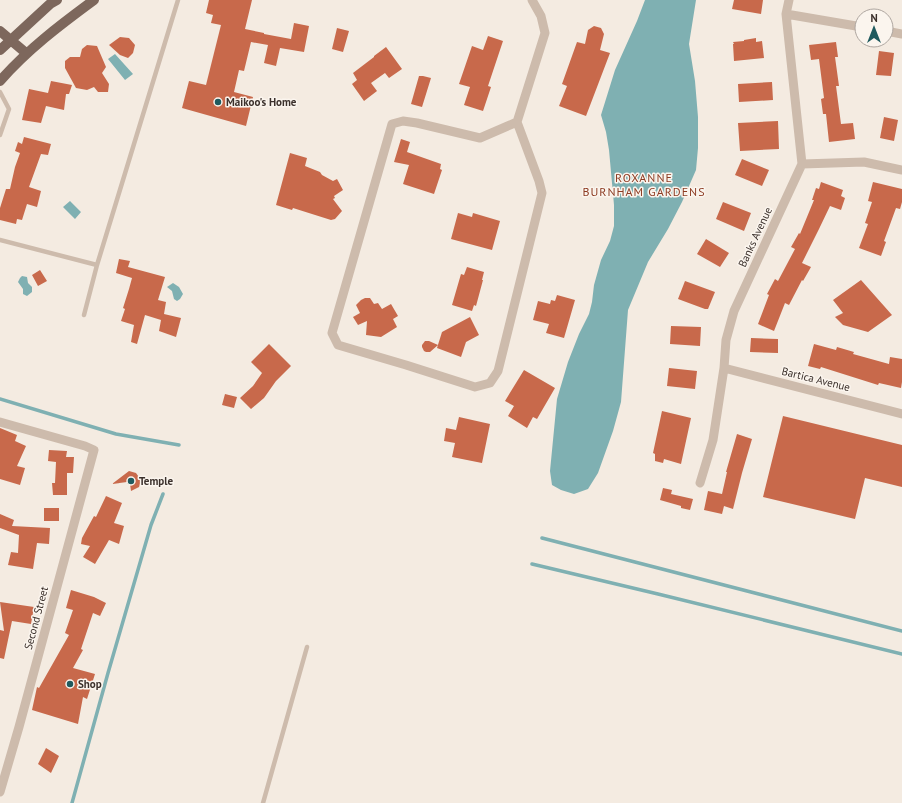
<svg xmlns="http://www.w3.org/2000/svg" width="902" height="803" font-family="'PT Sans',sans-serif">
	<rect width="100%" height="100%" fill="#f4ebe1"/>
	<path fill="#7fb0b2" d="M645,0h51l-7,44 6,37 3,36v31l-2,22 -14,32 -14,27 -20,33 -20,48 -7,92 -8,29 -15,42 -10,16 -14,5 -13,-4 -9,-5 -2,-14 7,-72 11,-37 11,-28 10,-20 3,-12 2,-17 7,-25 9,-19 4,-15v-21l-5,-55 -3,-18 -5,-17 14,-45 22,-49z
		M115,54l18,20 -8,6 -17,-21z
		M70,201l11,11 -6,7 -12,-12z
		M22,276l5,1 1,6 4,4v5l-5,4 -4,-2v-5l-5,-7 2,-4z
		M173,283l6,4 4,7 -3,5 -3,2 -3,-2 -2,-8 -5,-4z"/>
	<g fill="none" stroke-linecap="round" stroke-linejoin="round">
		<path stroke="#7fb0b2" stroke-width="3.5" d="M0,399l116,35 63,11
			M542,538l360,93
			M532,564l126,30 244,60
			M72,803l36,-130 43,-148 12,-31"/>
	</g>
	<path fill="#c8694b" d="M209,0h43l-7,29 19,4v1l27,5 3,-16 15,3 -5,26 -24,-4 -4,18 -12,-3 4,-18 -17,-3 -7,29 -5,-1 -5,22 19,5 -7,29 -64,-18 7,-27 17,4 15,-60 -10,-2 2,-8 -7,-2z
		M734,0h29l-2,14 -29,-5z
		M594,26l7,2 3,6 -4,16 10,3 -24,63 -27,-10 8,-20 -5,-2 15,-42 8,2 3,-14z
		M337,28l12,3 -6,21 -11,-3z
		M488,36l15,5 -15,45 3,1 -8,24 -19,-6 6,-18 -11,-3 13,-38 11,4z
		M120,37l9,1 6,7 -2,8 -5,5 -8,-3 -11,-10z
		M756,38v4l6,-1 2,17 -30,3 -1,-17h1l-1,-2 11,-1v-1z
		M836,42l2,15h-3l4,29h-3l5,38 12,-1 2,16 -26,3 -3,-28h-3l-2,-15 3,-1 -5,-39 -8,1 -2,-15z
		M87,45l10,1 9,21 -4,6 7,11 -1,8h-10l-4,-5 -7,3 -11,-2 -11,-20v-7l5,-4h10l2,-8z
		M386,47l16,22 -13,9 -4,-5 -14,10 6,8 -13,10 -12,-17 5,-4 -4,-7 21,-16v-1z
		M879,51l15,2 -3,23 -15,-1z
		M419,76h4l8,2 -9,29 -11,-3z
		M51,81l21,4 -3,9h-3l-2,16 -18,-4 -5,17 -19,-3 7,-31 19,4z
		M772,82l1,18 -34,2 -1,-18z
		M884,117l14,3 -4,21 -14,-3z
		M778,121l1,28 -39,2 -2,-28z
		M24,137l27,7 -3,11 -7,-1 -12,33 12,4 -4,16 -10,-3 -5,16 -5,-1 -1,5 -16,-4v-12l6,-19h4l5,-22 5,-14 -5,-2 3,-9 4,2z
		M401,139l9,3 -3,10 34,12 -1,5 2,1 -8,24 -31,-10 6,-19 -15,-3z
		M290,153l17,5 -2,8 15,6 2,3 11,6 4,-2 6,11 -9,6 1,2 -2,1 9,12 -7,8 -4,1 -38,-12 -1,2 -16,-5z
		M742,159l27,11 -7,16 -27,-11z
		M821,182l22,8 -2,6 4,2 -4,12 -11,-4 -11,23 -17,34 9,4 -8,14 -1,-1 -13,25 -4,-2 -11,28 -16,-7 11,-29 -2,-1 8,-15 3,2 17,-32 -4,-2 8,-14 1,1 14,-34h-2l4,-12 3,1z
		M873,182l29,7v13l-2,7 -4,-1 -12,33 2,1 -5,14 -22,-8 9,-24 -3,-1 7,-21 -4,-1z
		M723,202l28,11 -7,18 -28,-12z
		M458,213l14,4 1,-4 27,8 -8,29 -41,-11z
		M706,239l23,14 -9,14 -23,-13z
		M119,259l11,2 -2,6 37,10 -7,23 8,2 -2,12 17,4 -5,19 -17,-6 2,-11 -16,-5 -8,29 -6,-2 3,-17 -13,-4 4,-12 -2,-1 6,-19 3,-11 -16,-5z
		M467,267l17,5 -2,8h1l-7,26 -2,-1 -2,6 -20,-6 9,-31 3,1z
		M40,270l7,11 -9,5 -6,-11z
		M861,280l31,35 -24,17 -25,-7 -8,-8 8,-4 -10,-13z
		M685,281l30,11 -7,17h-3l-27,-10z
		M557,295l18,5 -11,38 -18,-5 3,-9 -16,-4 5,-19 12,3 1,-4 4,1z
		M365,298h5l4,6 4,-1 4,6 9,-5 7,12 -5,3 4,8 -16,10 -15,-2 1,-14 -9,4 -5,-8 7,-4 -4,-8 5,-5z
		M470,317l9,18 -13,7 -5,15 -24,-9 5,-16z
		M671,326l30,1 -1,19 -30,-2z
		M751,338l27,1v14l-28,-1z
		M425,341h4l9,4 -8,7h-4l-2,-1 -2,-4v-2z
		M269,344l22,22 -15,15 -12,17 -13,11 -11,-11 13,-12 9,-13 -11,-11z
		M814,344l22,6 1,-3 17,5 -1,2 36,10 1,-7 12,2v23l-1,6 -22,-5 -1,2 -57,-18 -1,2 -12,-3z
		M669,368l28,3 -2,18 -28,-3z
		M524,370l31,18 -18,31 -4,-2 -6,11 -19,-12 6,-10 -9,-5z
		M225,394l12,3 -3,11 -12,-3z
		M662,411l29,7 -10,46 -17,-5 -1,4 -8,-2v-7l-2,-1z
		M783,416l119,29v42l-37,-9 -10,41 -92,-22z
		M459,417l31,7 -8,39 -30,-6 3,-14 -11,-2 2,-13 10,2z
		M0,428l17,7 -2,6 11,5 -9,20 8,2 -5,17 -20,-6z
		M737,434l15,5 -10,34 -9,36 -9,-3 -2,8 -18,-4 4,-19 14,3 5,-22h-1z
		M49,450l18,1 -1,6h8l-1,16h-6v22h-14l-1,-12h3l1,-21 -8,-1z
		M129,471l7,2 5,7 -2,7 -8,4 -1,-7h-3v-2l-15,2z
		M663,488l9,2 -1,4 22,5 -3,11 -9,-2v-2l-21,-6z
		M106,496l16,7 -8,20 10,3 -5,18 -10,-4 -14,24 -12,-7 7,-11 -9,-2 1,-6 12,-22 2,1z
		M44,508h15v13h-15z
		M0,514l14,6 -2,6 38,2 -1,16 -12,-1 -4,26 -25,-4 3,-13 7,1 1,-18 -19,-7z
		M71,590l23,7 12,6 -6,13 -7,-3 -12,36 2,1 -10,18 22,6 -8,25 -4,-2 -5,27 -46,-14 5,-23 2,1 30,-53 -4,-2 8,-23 -7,-2z
		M0,602l34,5 -3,17 -19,-3 -8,38 -4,-1v-28l4,1z
		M46,748l13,8 -8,17 -13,-9z"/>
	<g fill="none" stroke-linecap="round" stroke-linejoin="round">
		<path stroke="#cdbbac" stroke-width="4.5" d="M0,92l9,17 -9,26
			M0,240l97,25
			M84,315l13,-50 81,-265
			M263,803l44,-156"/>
		<path stroke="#cdbbac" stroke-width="9" d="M786,14l76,13
			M886,31l16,3
			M517,122l-37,16 -63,-15 -14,-2 -11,3 -60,209 6,12 68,20 69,22 15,-4 8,-12 44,-178 -3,-12 -22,-59 28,-89 -4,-17 -9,-16
			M802,164l62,-2 38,8
			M724,368l178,46
			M0,422l85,24 9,4 -75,277 -19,65
			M700,483l13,-43 11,-72 2,-28 8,-29 68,-147 -16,-150 3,-14"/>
		<path stroke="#7d675c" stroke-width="10" d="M0,31l26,22
			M0,50l50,-46 7,-4
			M0,81c27,-31 60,-56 94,-81"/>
	</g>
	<g fill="#1f5a5e" stroke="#fbf5ee" stroke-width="1.5">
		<circle cx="218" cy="102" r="4"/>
		<circle cx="131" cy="481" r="4"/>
		<circle cx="70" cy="684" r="4"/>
	</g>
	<g text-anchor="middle" stroke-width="3" stroke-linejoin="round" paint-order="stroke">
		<g font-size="11" font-weight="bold" fill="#3b302b" stroke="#fbf5ee" text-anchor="start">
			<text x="226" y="106">Maikoo's Home</text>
			<text x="139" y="485">Temple</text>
			<text x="78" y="688">Shop</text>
		</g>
		<g font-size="11" fill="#3b302b" stroke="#fbf5ee">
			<text transform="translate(755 237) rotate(-65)" y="4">Banks Avenue</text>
			<text transform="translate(816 379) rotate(14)" y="4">Bartica Avenue</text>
			<text transform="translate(36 618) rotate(-75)" y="4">Second Street</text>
		</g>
		<g font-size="12" letter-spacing="1" fill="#8c3b22" stroke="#fbf5ee">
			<text x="644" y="182">ROXANNE<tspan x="644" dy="14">BURNHAM GARDENS</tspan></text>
		</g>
	</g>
	<g transform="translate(874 28)"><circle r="19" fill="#fbf5ee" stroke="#aea6a0"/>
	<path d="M0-3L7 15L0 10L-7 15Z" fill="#1f5a5e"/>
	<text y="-6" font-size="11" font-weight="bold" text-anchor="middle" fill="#3b302b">N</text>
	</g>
</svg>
